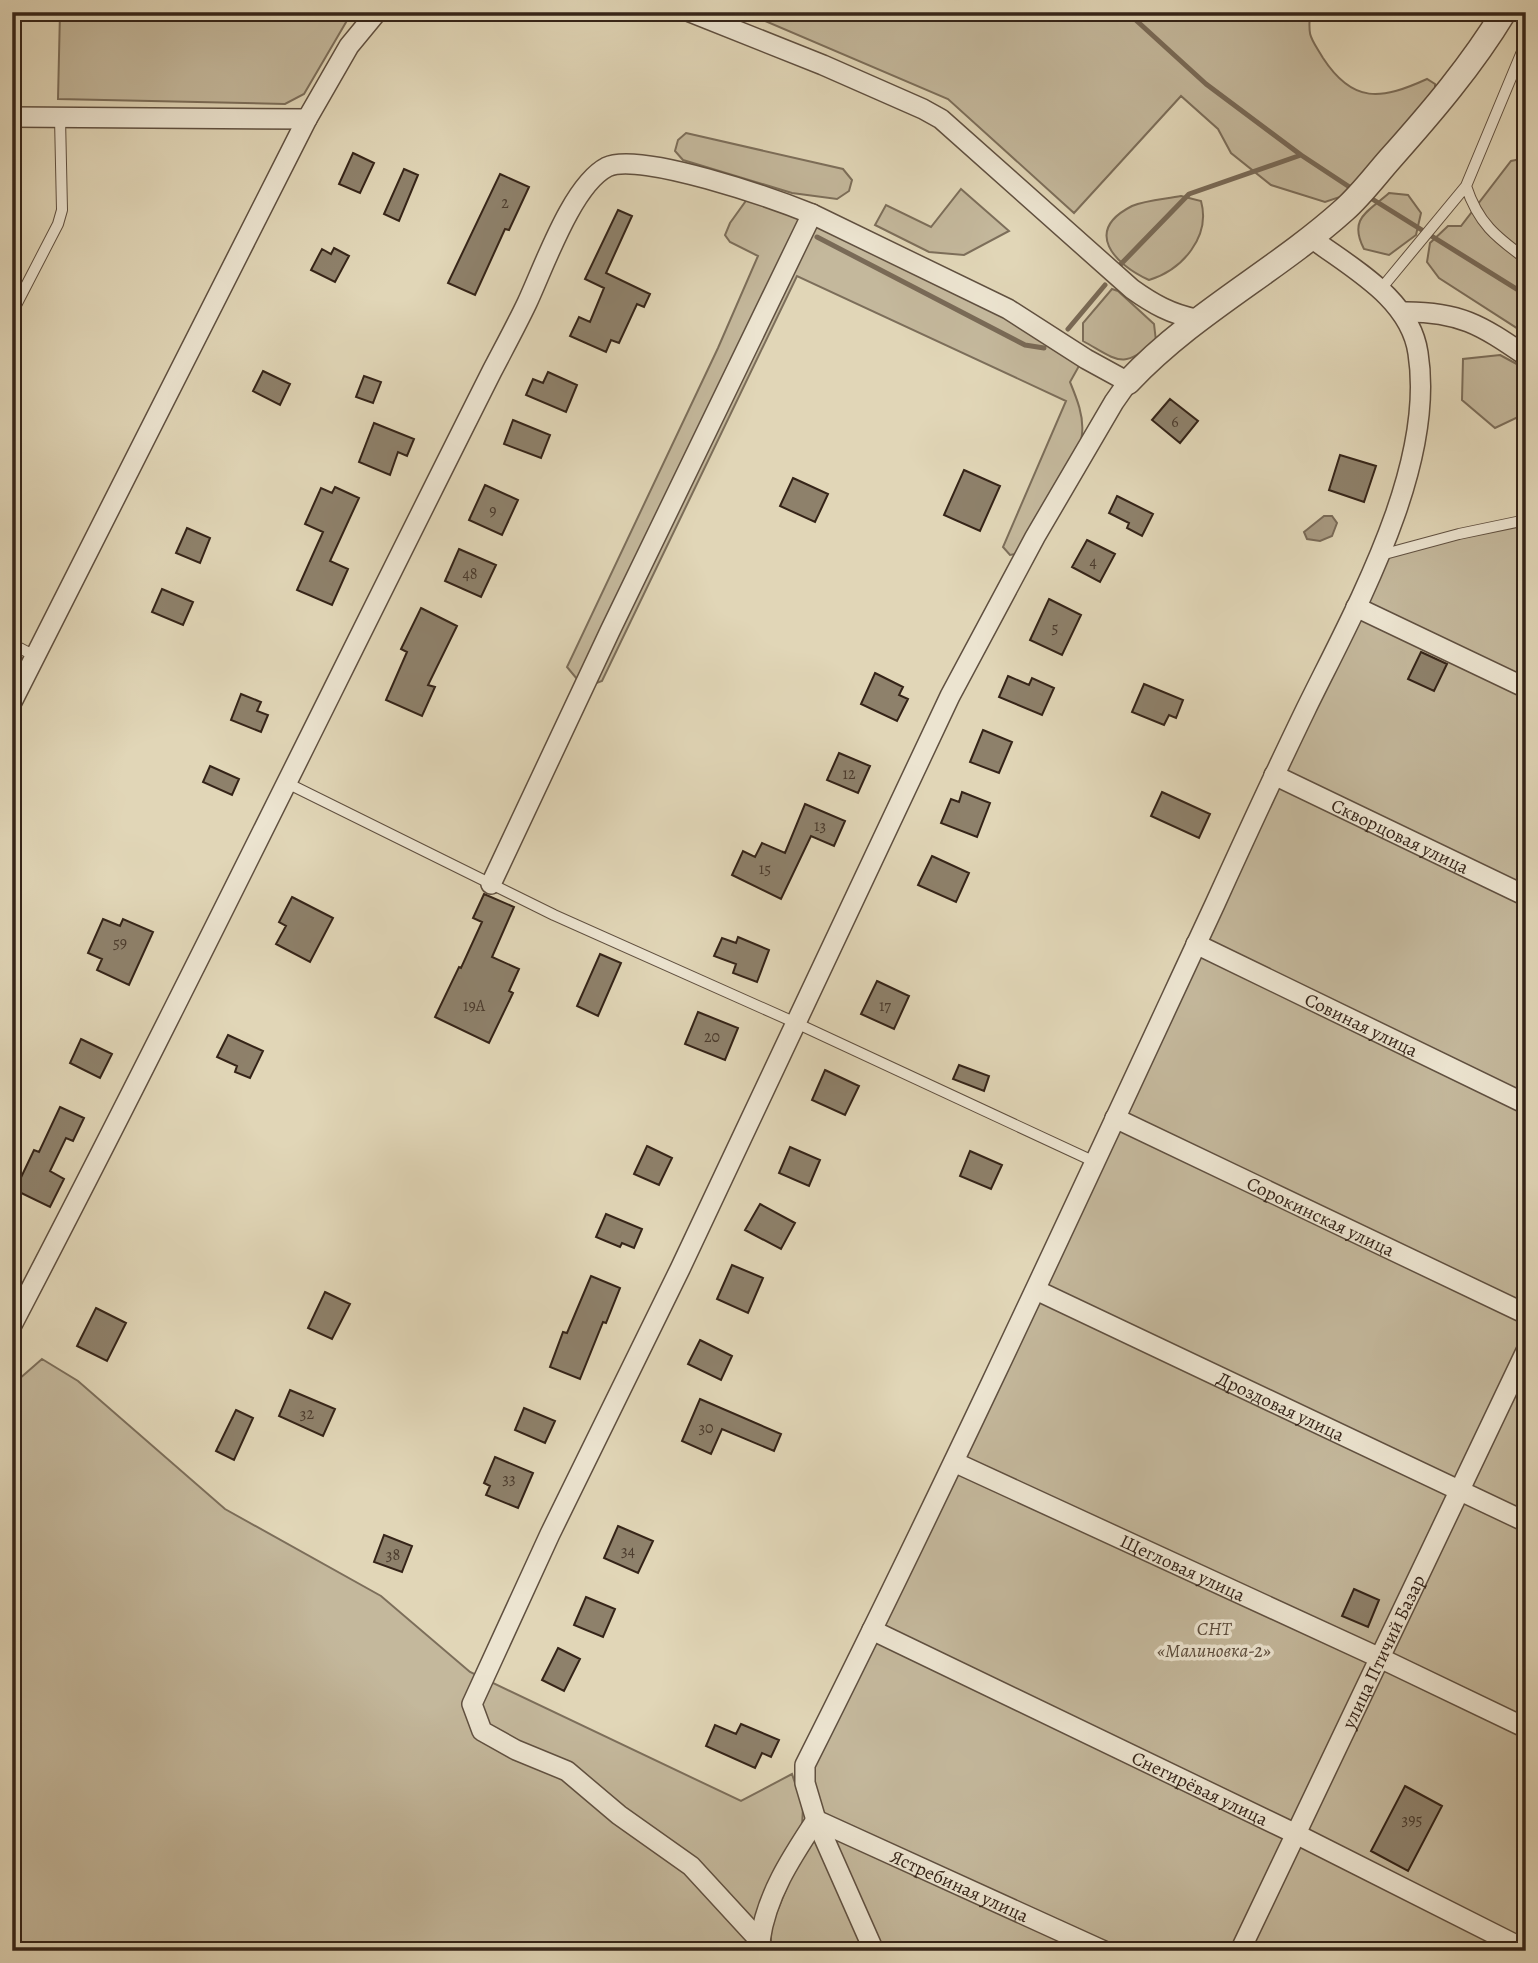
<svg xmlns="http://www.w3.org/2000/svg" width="1538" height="1963" font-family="Alegreya,serif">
	<rect width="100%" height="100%" fill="#e1d6b7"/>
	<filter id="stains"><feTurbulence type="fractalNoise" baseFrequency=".00286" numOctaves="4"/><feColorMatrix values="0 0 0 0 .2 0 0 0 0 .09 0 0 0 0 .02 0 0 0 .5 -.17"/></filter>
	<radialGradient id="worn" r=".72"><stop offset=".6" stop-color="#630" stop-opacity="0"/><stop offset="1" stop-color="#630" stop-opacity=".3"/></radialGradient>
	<path fill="#c4b89c" stroke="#7c6e5a" stroke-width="2" d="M60,12h292l-48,82 -19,10 -227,-5z
		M744,12h566c-2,26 0,24 13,46 30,46 58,42 104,21l8,5v7l-32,41 -63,65 -15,5 -54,-17 -40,-32 -13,-24 -37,-33 -107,117 -126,-114z
		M686,133l157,36 9,11 -3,11 -12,8 -45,-6 -109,-33 -8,-9 3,-11z
		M1526,158v176l-87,-56 -12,-16 3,-19 18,-17h13l50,-65z
		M961,189l48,42 -45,24 -35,-3 -54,-27 11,-20 45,22z
		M1389,193l19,2 13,18 -5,22 -27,20 -25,-6c-16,-31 4,-37 25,-56z
		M1181,196l20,5c10,36 -19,69 -52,79 -35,-16 -66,-49 -17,-74 14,-6 34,-7 49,-10z
		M748,198l49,15 209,100 70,45 3,8 -9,16c7,17 14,34 12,52 -3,31 -45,90 -62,119l-10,2 -7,-8 63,-146 -269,-125 -195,405 -11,4h-9l-15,-18 151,-319 40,-92 -28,-14 -5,-7 5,-12z
		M1112,289l6,2 36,33 2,17c-34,29 -37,20 -73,0v-18z
		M1500,355l26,14v48l-6,-1 -25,12 -33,-28 1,-41z
		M1526,520v1431h-652l-69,-168 575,-1227z
		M42,1359l36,22 147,128 156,87 89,76 271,129 51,-27 11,33 -1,20 -39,69 -14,55h-737v-576l6,5z
		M816,1831l53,120h-98v-25l25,-61z"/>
	<path fill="#a79981" stroke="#796a57" stroke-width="2" d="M1324,516h8l5,7 -5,13 -12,5 -13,-2 -3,-7z"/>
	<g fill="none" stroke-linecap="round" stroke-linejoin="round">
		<path stroke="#796a57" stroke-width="5" d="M1127,12l79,72 95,71
			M1369,197l157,98
			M817,237l208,108 19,3
			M1120,265l69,-71 112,-39 50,33
			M1068,329l37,-44"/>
	</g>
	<path fill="#8e816b" stroke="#352418" stroke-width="2" d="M353,153l21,10 -14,30 -21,-9z
		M404,169l14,6 -19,46 -15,-7z
		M500,174l29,13 -20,43 -4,-1 -30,66 -27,-12z
		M618,210l14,6 -26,57 44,21 -6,13 -7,-3 -18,39 -8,-3 -5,12 -36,-16 9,-19 11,5 14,-34 -19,-9z
		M334,248l15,8 -14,26 -24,-12 11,-21 9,5z
		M263,371l27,13 -10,21 -27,-14z
		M548,372l29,13 -11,27 -40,-17 7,-16 10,4z
		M364,376l17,6 -8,21 -17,-6z
		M1170,399l28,22 -18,22 -28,-23z
		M513,420l37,15 -9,23 -37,-14z
		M374,423l40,16 -7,17 -9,-4 -8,23 -31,-13z
		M1340,455l36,11 -12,36 -35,-12z
		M964,470l36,16 -20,45 -36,-16z
		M793,478l35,16 -13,28 -35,-16z
		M485,485l33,15 -16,35 -33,-15z
		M335,487l24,11 -29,63 18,8 -16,36 -35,-15 26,-58 -18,-8 16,-36 11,5z
		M1117,496l36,18 -11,22 -15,-8 2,-5 -20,-10z
		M187,528l23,10 -10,25 -24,-10z
		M1087,540l28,14 -15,28 -28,-15z
		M459,549l37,16 -15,32 -36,-16z
		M162,589l31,13 -10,23 -31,-13z
		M1049,599l32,16 -19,40 -32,-15z
		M421,608l36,18 -29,59 7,2 -13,29 -36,-16 21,-48 -6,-3z
		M1421,652l26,12 -13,27 -26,-12z
		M875,673l28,14 -4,8 9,4 -11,22 -36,-17z
		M1008,676l21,9 3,-7 22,10 -12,27 -43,-18z
		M1144,684l39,16 -7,18 -7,-3 -5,10 -32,-13z
		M241,694l20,8 -4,9 11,4 -7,17 -30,-12z
		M983,730l29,12 -13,31 -29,-11z
		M839,753l31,13 -12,27 -31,-13z
		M210,766l29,13 -7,16 -29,-13z
		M962,792l28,11 -13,34 -36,-14 10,-24 8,3z
		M1162,792l48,22 -11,24 -48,-22z
		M805,804l40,17 -11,25 -23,-10 -30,63 -49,-24 11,-24 12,6 7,-14 23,10z
		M932,856l37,17 -13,29 -38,-17z
		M484,894l30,13 -22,50 27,12 -10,22 4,2 -24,50 -54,-26 24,-50 2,1 21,-46 -9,-4z
		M292,897l41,21 -23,44 -34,-18 10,-18 -7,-4z
		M103,919l17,7 3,-7 30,13 -24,53 -32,-15 5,-11 -14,-6z
		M738,937l31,13 -12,32 -24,-9 3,-9 -22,-8 8,-18 14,5z
		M600,954l21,9 -23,53 -21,-10z
		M877,981l32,15 -15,33 -33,-15z
		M698,1012l40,16 -13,32 -40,-16z
		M228,1035l35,16 -13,27 -15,-6 2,-6 -20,-9z
		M81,1039l31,15 -12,24 -30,-15z
		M959,1065l30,11 -5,15 -31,-12z
		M825,1070l34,16 -14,29 -33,-15z
		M60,1107l24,11 -11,23 -7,-3 -16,33 14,8 -14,28 -35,-17 19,-40 5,2z
		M647,1146l25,12 -13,27 -25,-11z
		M790,1147l30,13 -11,26 -30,-13z
		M970,1151l32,14 -11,24 -31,-13z
		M760,1204l35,19 -14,26 -36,-19z
		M606,1214l36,15 -8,19 -12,-5 -2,4 -24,-10z
		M732,1265l31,13 -15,35 -31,-14z
		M591,1276l29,12 -14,35 -3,-1 -23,57 -30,-12 13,-35 4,1z
		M325,1292l25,12 -18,35 -24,-11z
		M96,1308l30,15 -19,38 -30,-15z
		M700,1340l32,16 -11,24 -33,-16z
		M290,1390l45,19 -12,27 -44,-20z
		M700,1399l81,35 -7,17 -52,-22 -11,25 -29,-13z
		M524,1408l31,13 -10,22 -30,-13z
		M236,1410l17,8 -19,42 -18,-9z
		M495,1457l38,16 -15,35 -32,-13 4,-9 -6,-3z
		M618,1526l35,15 -15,32 -34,-15z
		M384,1535l28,11 -10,26 -28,-10z
		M1354,1589l25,11 -11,27 -26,-11z
		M586,1597l29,12 -12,28 -29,-12z
		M558,1648l22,11 -16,32 -22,-11z
		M741,1724l38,16 -8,17 -9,-4 -7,15 -49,-22 9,-21 21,9z
		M1405,1786l37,20 -34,65 -37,-20z"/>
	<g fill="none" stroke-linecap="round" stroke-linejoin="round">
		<g stroke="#605040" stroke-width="12">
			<path id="service" d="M1466,186c12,37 30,51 60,73
				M1380,290l86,-104 60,-144
				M12,313l46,-89 4,-14 -2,-92
				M1381,555l78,-21 67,-14
				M12,644l23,12
				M287,783l267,132 242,108 299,139"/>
		</g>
		<g stroke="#605040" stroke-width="22">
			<g id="minor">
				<path d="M690,12l133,53 100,44 18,10 191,170c21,15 39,25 64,30"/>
				<path d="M12,117l295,2"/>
				<path d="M1402,312c57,-1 79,13 124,44"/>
				<path d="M1356,607l170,81"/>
				<path d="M12,702l295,-583 42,-73 28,-34"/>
				<path id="s1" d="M1274,775l252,121"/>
				<path d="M491,884l119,-253 202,-417"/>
				<path id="s2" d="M1196,944l330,160"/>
				<path id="s3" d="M1115,1118l411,196"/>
				<path id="s4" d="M1036,1290l490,232"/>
				<path d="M12,1325c165,-316 320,-636 480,-954 12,-23 24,-45 35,-68 17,-36 45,-118 80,-136 32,-16 168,32 205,47l196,95 78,50 42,23 -14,20 -79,135 -85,159 -270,573 -130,265 -78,170 10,27 34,19 51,21 52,44 72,51 69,75 3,10"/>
				<path id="s5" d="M954,1462l426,196 146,70"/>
				<path id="s6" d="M872,1630l424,204 230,116"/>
				<path id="s7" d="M816,1820l288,131"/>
				<path d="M760,1941c6,-45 31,-83 56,-121"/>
				<path d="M874,1951l-58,-131 -11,-37v-18c143,-284 276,-573 410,-861 30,-66 60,-131 91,-195 49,-100 130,-242 112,-356 -8,-55 -67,-85 -108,-116"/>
				<path id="s8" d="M1240,1951l286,-600"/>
			</g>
		</g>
		<g stroke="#605040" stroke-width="27">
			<path id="tertiary" d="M1128,382c65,-69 147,-110 216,-172 17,-15 31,-34 46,-51 41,-46 82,-94 114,-147"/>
		</g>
		<use href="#service" stroke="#ece4d0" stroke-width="10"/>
		<use href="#minor" stroke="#ece4d0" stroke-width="19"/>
		<use href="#tertiary" stroke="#ece4d0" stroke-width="24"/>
	</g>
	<g text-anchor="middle" stroke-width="7" stroke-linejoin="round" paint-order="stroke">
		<g font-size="16" fill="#4b3b2d">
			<text x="505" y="208">2</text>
			<text x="1175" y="427">6</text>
			<text x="493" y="516">9</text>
			<text x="1093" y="567">4</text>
			<text x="470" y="579">48</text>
			<text x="1055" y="633">5</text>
			<text x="849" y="779">12</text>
			<text x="820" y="831">13</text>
			<text x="765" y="874">15</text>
			<text x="120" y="948">59</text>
			<text x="474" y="1011">19А</text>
			<text x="885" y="1011">17</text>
			<text x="712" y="1042">20</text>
			<text x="307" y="1419">32</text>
			<text x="706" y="1433">30</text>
			<text x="509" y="1484">33</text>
			<text x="628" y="1556">34</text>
			<text x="393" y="1560">38</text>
			<text x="1412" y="1825">395</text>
		</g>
		<g font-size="19" fill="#352418" stroke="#ece4d0">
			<text dy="7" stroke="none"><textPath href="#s1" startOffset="140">Скворцовая улица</textPath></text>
			<text dy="7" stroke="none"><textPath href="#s2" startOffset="184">Совиная улица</textPath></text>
			<text dy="7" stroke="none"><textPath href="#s3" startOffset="228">Сорокинская улица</textPath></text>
			<text dy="7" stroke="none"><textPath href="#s4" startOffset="271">Дроздовая улица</textPath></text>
			<text dy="7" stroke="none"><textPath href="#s5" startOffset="252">Щегловая улица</textPath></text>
			<text dy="7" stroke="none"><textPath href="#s8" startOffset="332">улица Птичий Базар</textPath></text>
			<text dy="7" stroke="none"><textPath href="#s6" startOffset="364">Снегирёвая улица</textPath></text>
			<text dy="7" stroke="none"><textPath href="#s7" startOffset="158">Ястребиная улица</textPath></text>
		</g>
		<g font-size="19" font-style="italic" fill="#594939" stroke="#ece4d0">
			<text x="1214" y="1635">СНТ<tspan x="1214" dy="22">«Малиновка-2»</tspan></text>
		</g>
	</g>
	<rect width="1538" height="1963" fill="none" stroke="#e1d6b7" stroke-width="42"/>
	<rect x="14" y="14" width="1510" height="1935" fill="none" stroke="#352418" stroke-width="3.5"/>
	<rect x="21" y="21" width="1496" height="1921" fill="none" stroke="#352418" stroke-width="2"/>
	<rect width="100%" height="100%" filter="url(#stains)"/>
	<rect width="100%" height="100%" fill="url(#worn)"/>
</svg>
